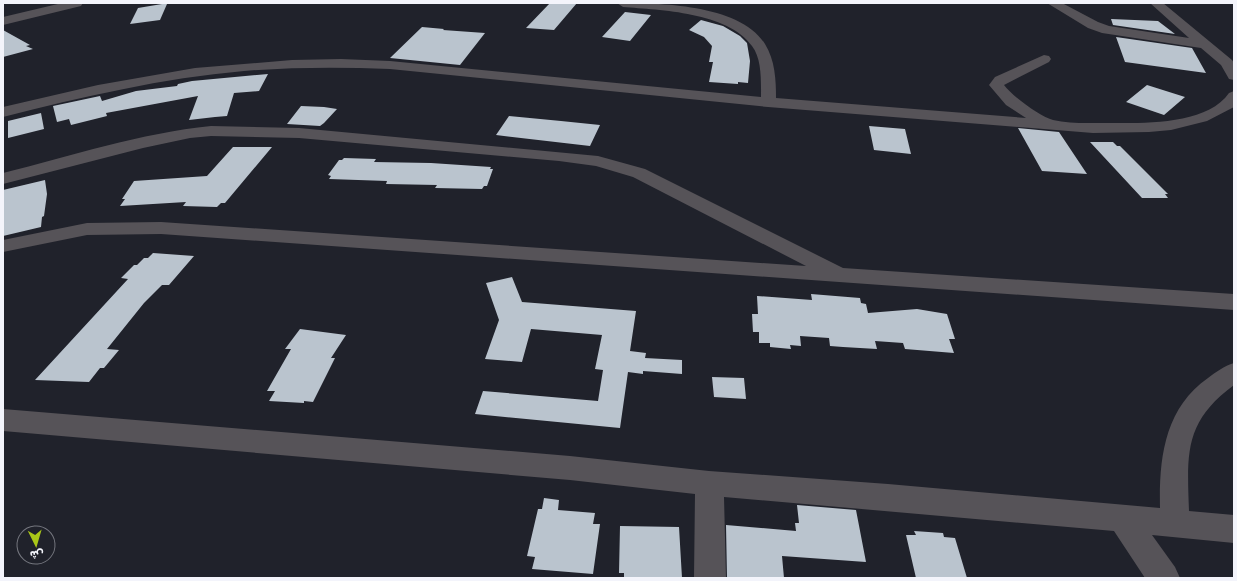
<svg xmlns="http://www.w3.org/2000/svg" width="1237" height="581" font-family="Rubik,'Noto Naskh Arabic',sans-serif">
	<rect width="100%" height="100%" fill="#20222b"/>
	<path fill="#bac4ce" d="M550,3h27l-23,27 -28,-2z
		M162,4h5l-7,16 -30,4 8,-16z
		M625,12l26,3 -21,26 -28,-4z
		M1111,19l47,2 17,13 -62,-9z
		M701,20l22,6 17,10 7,7 3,18 -2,22 -10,-1v2l-29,-2 4,-20h-4l3,-16 -8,-9 -15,-7z
		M422,27l22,2 -1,1 42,3 -25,32 -70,-7z
		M3,30l27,15 -4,1 7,3 -30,8z
		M1116,37l76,11 14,25 -81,-11z
		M268,74l-9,17 -25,2 -7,23 -12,1 -26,3 9,-24 -92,17 1,3 -36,9 -2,-6 -12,3 -4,-16 47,-10 2,5 34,-10 41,-5 1,-2 14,-3z
		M1147,85l38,12 -21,18 -38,-13z
		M301,106l23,1 13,2 -13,14 -4,3 -33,-2z
		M41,113l3,16 -36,9v-17z
		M509,116l52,5 39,4 -10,21 -94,-11z
		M869,126l36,3 6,25 -37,-4z
		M1018,128l41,4 28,42 -45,-3z
		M1090,142h23l4,4h3l48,48h-3l3,4h-26z
		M233,147h39l-47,56h-4l-4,4 -34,-1 3,-4 -66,4 5,-7h-3l12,-18 73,-5z
		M344,158l32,1 -2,3 57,1 60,4 -1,2h3l-6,17h-3l-2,3 -47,-1 2,-3 -51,-1 1,-3 -58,-2 2,-3 -3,-1 11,-15h3z
		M45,180l2,14 -3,22 -2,1 -1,10 -38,9v-46z
		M153,253l41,3 -25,29h-7l-18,18 -37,46 12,1 -15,18h-4l-11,14 -54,-2 93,-101 -7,-1 13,-13h3l7,-7h4z
		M512,277l10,25 114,9 -6,40 16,2 -1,5 37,2v14l-39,-3v3l-15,-2 -8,56 -145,-14 8,-23 115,10 5,-31 -8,-1 7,-34 -71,-6 -9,33 -37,-3 14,-39 -13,-37z
		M811,294l49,4 1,5 5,1 2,9 49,-4 30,5 8,25h-6l5,14 -49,-4 -2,-6 -28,-2 2,8 -34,-2 -13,-1 -1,-8 -29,-2 1,10 -11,-1 1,4 -21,-2v-4h-11v-11h-6l-1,-18h6l-1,-18 55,4z
		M300,329l46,6 -15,23h4l-22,44 -9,-1v2l-35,-2 6,-10h-8l24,-42h-6z
		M712,377l32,1 2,21 -32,-2z
		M544,498l15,2 -1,10 37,3 -2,11h7l-7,50 -61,-5 3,-12 -8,-1 11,-47h4z
		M797,505l59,5 10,52 -84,-6 2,22h-57l-1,-53 70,6 -1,-8h4z
		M620,526l59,1 3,51h-58v-5h-5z
		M914,531l29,2 1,4 11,1 12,40h-51l-10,-43h10z"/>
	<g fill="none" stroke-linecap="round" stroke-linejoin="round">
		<path fill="#565358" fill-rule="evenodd" d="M62,3h21l-2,3 -78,19v-8z
			M617,3c42,0 123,1 148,41 10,16 11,36 11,54l250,20 -20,-13 -17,-20 6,-8 49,-22 5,1 2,3 -2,3 -45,23c8,11 37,32 49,35 16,4 36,3 52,3 36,0 101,3 124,-30l5,-2v16l-27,14 -36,9 -22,2 -56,1 -325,-26 -378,-38c-49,-2 -97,-2 -146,2 -81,7 -162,26 -241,46v-10l95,-22 97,-17 97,-8 49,-1 49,2 371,36c0,-16 1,-38 -9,-51 -24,-34 -92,-36 -129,-39z
			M1047,3h15l36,19 11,4 80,12 -39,-35h13l69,57 2,3v17l-5,-1 -8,-14 -20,-17 -99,-15 -14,-5z
			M211,126l88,2 299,28 47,13 198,99 391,26v16l-1073,-76 -74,1 -84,17v-12l84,-17 74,-1 645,44 -173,-89 -37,-11 -37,-5 -260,-23 -88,-2 -21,2 -47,10 -140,36v-11c68,-17 138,-40 208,-47z
			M1234,363v22c-50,37 -47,68 -45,126l45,4v28l-82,-8 23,32 5,11h-35l-31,-47 -390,-34 2,81h-32l1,-84 -125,-14 -567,-49v-22l567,47 139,15 179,13 272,24c-1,-49 4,-99 48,-130 8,-6 16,-12 26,-15z"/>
	</g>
	<rect width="1237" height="581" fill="none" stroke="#f3f4fb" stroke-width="8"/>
	<g transform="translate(36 545) rotate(175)"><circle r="19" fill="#20222b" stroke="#74767e"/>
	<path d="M0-3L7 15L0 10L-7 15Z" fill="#aac718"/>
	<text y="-6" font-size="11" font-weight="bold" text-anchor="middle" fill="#f3f4fb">ش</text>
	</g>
</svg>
